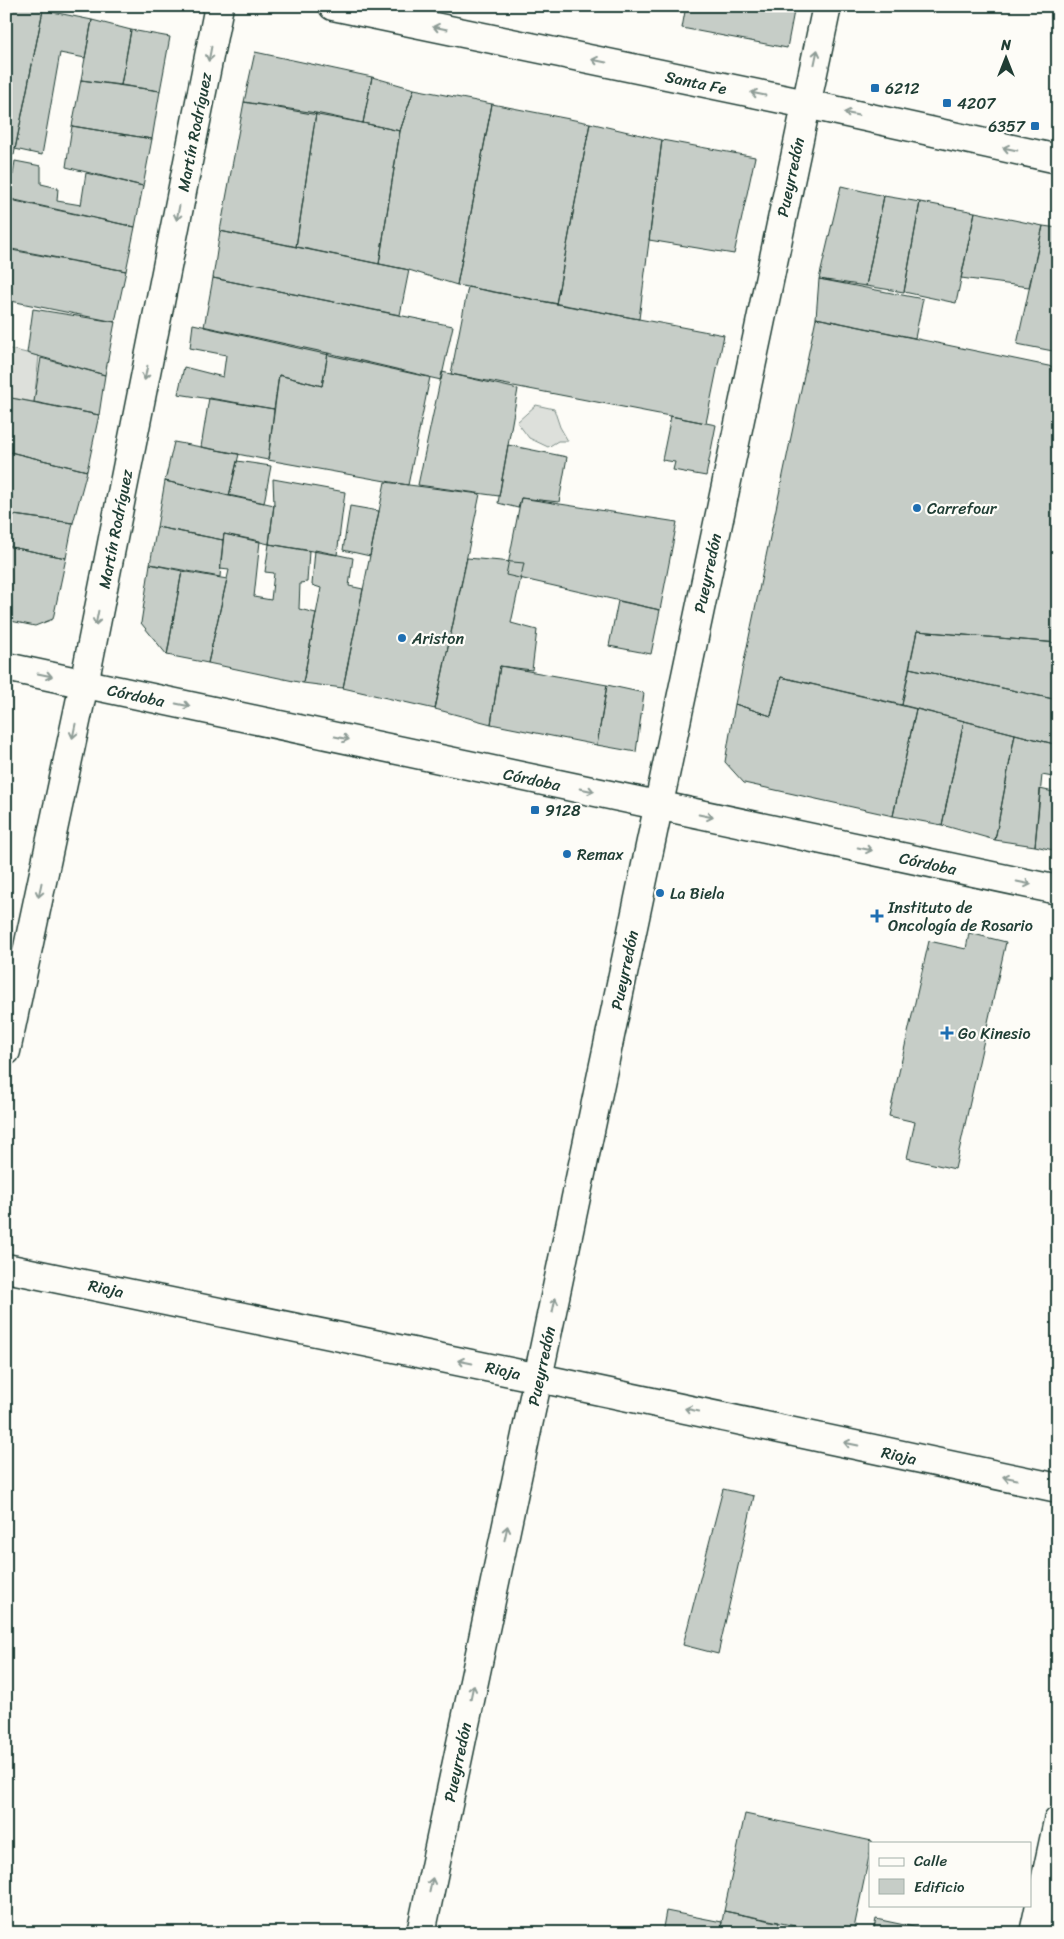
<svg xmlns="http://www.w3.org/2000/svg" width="1064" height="1939" font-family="Sriracha,sans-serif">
	<rect width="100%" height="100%" fill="#fdfcf7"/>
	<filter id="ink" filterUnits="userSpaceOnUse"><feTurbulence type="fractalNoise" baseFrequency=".02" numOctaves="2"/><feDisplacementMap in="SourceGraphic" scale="10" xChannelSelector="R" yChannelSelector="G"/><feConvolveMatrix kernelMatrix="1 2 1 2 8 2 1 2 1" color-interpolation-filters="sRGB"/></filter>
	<g filter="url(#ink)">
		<path fill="#dde0db" stroke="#7e8e88" d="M6,348l33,8 -5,46 -28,-5z
			M536,405l18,4 6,18 8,14h-10l-10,6 -19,-9 -12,-16z"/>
		<path fill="#c6cdc7" stroke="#1f3d34" d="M6,6h18l19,4 -29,145 -8,-3z
			M686,6h109l-8,42 -105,-20z
			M43,10l49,10 -7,38 -25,-5 -18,102 -27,-6z
			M92,20l39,10 -10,55 -40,-5z
			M131,30l39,7 -10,54 -39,-6z
			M255,52l117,25 -9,46 -119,-21z
			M372,77l42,12 -14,42 -37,-8z
			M81,80l79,11 -8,48 -80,-13z
			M414,89l78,15 -35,181 -48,-15 -30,-6 21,-133z
			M244,102l72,11 -20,134 -76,-16z
			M492,104l98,19 -34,181 -99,-19z
			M316,113l84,18 -21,133 -83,-17z
			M590,123l72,17 -23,179 -83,-15z
			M72,126l80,13 -9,47 -77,-19z
			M662,140l93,17 -21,97 -85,-14z
			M15,161l26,5v18l17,4 -1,13 24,4 5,-32 57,13 -8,41 -129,-29v-25l7,2z
			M841,186l43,10 -18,90 -47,-7z
			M884,196l36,6 -16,90 -38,-6z
			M6,199l129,28 -9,44 -120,-23z
			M920,202l55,10 -19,91 -52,-11z
			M975,212l68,14 -14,61 -68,-9z
			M1043,226l15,2v124l-41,-8z
			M220,231l189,39 -9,45 -187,-37z
			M6,249l120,22 -11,51 -109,-22z
			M213,278l240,48 -12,54 -237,-53z
			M819,279l104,20 -8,39 -99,-20z
			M468,287l256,48 -18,88 -255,-49z
			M33,309l82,13 -10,53 -78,-22z
			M816,318l242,50v275l-141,-12 -15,74 -121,-28 -10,39 -36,-12z
			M193,324l135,29 -6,33 -43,-11 -5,34 -96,-15 6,-27 39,10 3,-22 -36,-7z
			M328,353l102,24 -22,108 -140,-25 11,-85 43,11z
			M41,358l64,17 -6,40 -65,-13z
			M442,372l76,17 -19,107 -81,-11z
			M6,397l93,18 -12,56 -81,-20z
			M209,398l65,11 -6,51 -67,-13z
			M671,416l45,9 -10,51 -33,-6 2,-8 -13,-2z
			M174,442l65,12 -10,42 -64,-15z
			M508,445l59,12 -8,45 -38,-4 -3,10 -20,-5z
			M6,451l81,20 -14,52 -67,-9z
			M237,461l34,5 -7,37 -35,-7z
			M273,479l72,13 -8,63 -68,-11 5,-39z
			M165,481l109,24 -5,39 -45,-10 -1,6 -66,-13z
			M385,482l95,12 -45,215 -92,-21z
			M521,498l156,24 -17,88 -154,-35z
			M350,506l29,5 -9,45 -27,-6z
			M6,514l67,9 -7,35 -60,-12z
			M157,527l66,13 -3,37 -70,-13z
			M224,534l36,7 -6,56 17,3 3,-27 -9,-1 4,-28 40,7 -2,31 -7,1 -1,26 17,4 -13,70 -95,-20 21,-93 -9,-1z
			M6,546l60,12 -13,61 -18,7 -29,-6z
			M315,550l38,8 -4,28 14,3 -20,99 -40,-5 18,-95 -9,-3z
			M467,558l57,5 -13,60 26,7 -5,40 -32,-4 -9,58 -56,-15z
			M150,564l32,7 -15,84 -26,-32z
			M182,571l45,8 -19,84 -41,-8z
			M618,601l42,9 -9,44 -42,-8z
			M917,631l141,12v57l-149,-32z
			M500,666l107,19 -10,60 -106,-21z
			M909,668l149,32v45l-156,-40z
			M781,677l135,32 -23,107 -149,-33 -19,-21 10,-58 36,12z
			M607,685l37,8 -8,59 -39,-7z
			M916,709l48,12 -22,104 -49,-9z
			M964,721l51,13 -20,106 -53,-15z
			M1015,734l43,11v33l-16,-3 -7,71 -40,-6z
			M1040,789l18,4v58l-23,-5z
			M969,933l37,9 -51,227 -48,-11 8,-36 -26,-6 40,-175 37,8z
			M723,1489l31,7 -36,158 -35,-9z
			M745,1814l127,27 -2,2v9l-17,81h-25l-104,-22z
			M666,1911l56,11 -2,11h-58z
			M724,1911l55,11 -2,11h-57z
			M876,1919l66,14h-69z"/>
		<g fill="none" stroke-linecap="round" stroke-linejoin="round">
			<g stroke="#1f3d34" stroke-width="31">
				<path id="minor" d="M6,1051l78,-367 135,-678
					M6,1268l533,110 519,110
					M421,1933l406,-1927
					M1034,1933l24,-112"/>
			</g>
			<g stroke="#1f3d34" stroke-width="31">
				<path id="major" d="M333,6l473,98 252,55
					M6,667l1052,223"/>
			</g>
			<use href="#minor" stroke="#fdfcf7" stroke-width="28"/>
			<use href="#major" stroke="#fdfcf7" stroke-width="28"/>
		</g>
		<defs><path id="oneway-shaft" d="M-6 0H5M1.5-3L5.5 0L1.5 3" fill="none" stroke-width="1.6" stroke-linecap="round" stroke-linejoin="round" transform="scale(1.25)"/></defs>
		<g stroke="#8e9c96">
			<use href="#oneway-shaft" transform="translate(440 28) rotate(-168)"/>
			<use href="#oneway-shaft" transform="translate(210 54) rotate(101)"/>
			<use href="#oneway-shaft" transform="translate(816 57) rotate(-78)"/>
			<use href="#oneway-shaft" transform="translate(599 61) rotate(-168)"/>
			<use href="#oneway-shaft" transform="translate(758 94) rotate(-168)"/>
			<use href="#oneway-shaft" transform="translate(851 114) rotate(-168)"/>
			<use href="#oneway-shaft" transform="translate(1010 149) rotate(-168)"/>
			<use href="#oneway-shaft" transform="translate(178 213) rotate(101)"/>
			<use href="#oneway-shaft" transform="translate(146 373) rotate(101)"/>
			<use href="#oneway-shaft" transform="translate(97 618) rotate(101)"/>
			<use href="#oneway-shaft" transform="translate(45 675) rotate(12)"/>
			<use href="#oneway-shaft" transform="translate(183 705) rotate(12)"/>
			<use href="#oneway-shaft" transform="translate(74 731) rotate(102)"/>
			<use href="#oneway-shaft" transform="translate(342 738) rotate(12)"/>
			<use href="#oneway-shaft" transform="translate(587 790) rotate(12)"/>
			<use href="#oneway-shaft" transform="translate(706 816) rotate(12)"/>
			<use href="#oneway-shaft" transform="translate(865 849) rotate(12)"/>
			<use href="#oneway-shaft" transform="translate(1024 883) rotate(12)"/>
			<use href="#oneway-shaft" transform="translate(40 890) rotate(102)"/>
			<use href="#oneway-shaft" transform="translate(554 1305) rotate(-78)"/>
			<use href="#oneway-shaft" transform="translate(465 1362) rotate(-168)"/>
			<use href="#oneway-shaft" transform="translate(692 1410) rotate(-168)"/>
			<use href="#oneway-shaft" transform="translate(851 1444) rotate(-168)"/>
			<use href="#oneway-shaft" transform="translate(1010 1478) rotate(-168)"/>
			<use href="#oneway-shaft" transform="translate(506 1533) rotate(-78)"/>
			<use href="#oneway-shaft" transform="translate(472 1692) rotate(-78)"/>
			<use href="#oneway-shaft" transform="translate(431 1885) rotate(-78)"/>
		</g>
	</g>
	<g fill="#1f6fb2" stroke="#fdfcf7" stroke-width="2">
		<rect x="870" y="83" width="10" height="10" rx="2.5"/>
		<rect x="942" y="98" width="10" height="10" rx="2.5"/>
		<rect x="1030" y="121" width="10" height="10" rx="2.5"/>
		<circle cx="917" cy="508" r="5"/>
		<circle cx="402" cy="638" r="5"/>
		<rect x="530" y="805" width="10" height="10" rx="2.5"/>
		<circle cx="567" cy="854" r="5"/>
		<circle cx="660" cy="893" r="5"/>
		<path d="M874.5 908.5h5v5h5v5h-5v5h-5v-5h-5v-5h5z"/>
		<path d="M944.5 1025.5h5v5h5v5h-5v5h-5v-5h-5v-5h5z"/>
	</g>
	<g text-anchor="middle" stroke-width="4.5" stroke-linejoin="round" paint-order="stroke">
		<g font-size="16" fill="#1f3d34" stroke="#fdfcf7">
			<text transform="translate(696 82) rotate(12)" y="6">Santa Fe</text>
			<text transform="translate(194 132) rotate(-79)" y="6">Martín Rodríguez</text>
			<text transform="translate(790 177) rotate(-78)" y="6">Pueyrredón</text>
			<text transform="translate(115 529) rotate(-79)" y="6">Martín Rodríguez</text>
			<text transform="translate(707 573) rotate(-78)" y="6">Pueyrredón</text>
			<text transform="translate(136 695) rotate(12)" y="6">Córdoba</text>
			<text transform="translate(532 779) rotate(12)" y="6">Córdoba</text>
			<text transform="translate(928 863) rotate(12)" y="6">Córdoba</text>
			<text transform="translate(624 970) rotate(-78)" y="6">Pueyrredón</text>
			<text transform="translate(106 1288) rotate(12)" y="6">Rioja</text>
			<text transform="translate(541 1366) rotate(-78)" y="6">Pueyrredón</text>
			<text transform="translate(503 1370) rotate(12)" y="6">Rioja</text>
			<text transform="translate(899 1455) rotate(12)" y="6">Rioja</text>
			<text transform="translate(457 1762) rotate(-78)" y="6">Pueyrredón</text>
		</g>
		<g font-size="16" fill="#1f3d34" stroke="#fdfcf7" text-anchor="start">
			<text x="885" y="94">6212</text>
			<text x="957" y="109">4207</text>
			<text x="1025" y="132" text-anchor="end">6357</text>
			<text x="927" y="514">Carrefour</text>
			<text x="412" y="644">Ariston</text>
			<text x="545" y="816">9128</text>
			<text x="577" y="860">Remax</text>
			<text x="670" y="899">La Biela</text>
			<text x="888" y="913">Instituto de<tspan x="888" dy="18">Oncología de Rosario</tspan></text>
			<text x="958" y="1039">Go Kinesio</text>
		</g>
	</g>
	<rect width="1064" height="1939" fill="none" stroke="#fdfcf7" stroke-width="25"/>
	<rect x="12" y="12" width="1039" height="1914" fill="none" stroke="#1f3d34" stroke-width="2" filter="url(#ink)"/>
	<rect x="869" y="1842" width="162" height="65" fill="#fdfcf7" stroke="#a4b0a9"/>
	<rect x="879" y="1858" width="25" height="8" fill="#fdfcf7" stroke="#a4b0a9"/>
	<text x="914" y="1866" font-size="15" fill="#1f3d34">Calle</text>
	<rect x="879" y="1879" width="25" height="15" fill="#c6cdc7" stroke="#a4b0a9"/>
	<text x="914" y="1892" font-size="15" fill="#1f3d34">Edificio</text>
	<g transform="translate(1006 58)" stroke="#fdfcf7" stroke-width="4" paint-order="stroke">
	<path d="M0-4L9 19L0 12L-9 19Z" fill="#1f3d34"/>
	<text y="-8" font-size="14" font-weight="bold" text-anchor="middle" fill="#1f3d34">N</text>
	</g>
</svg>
